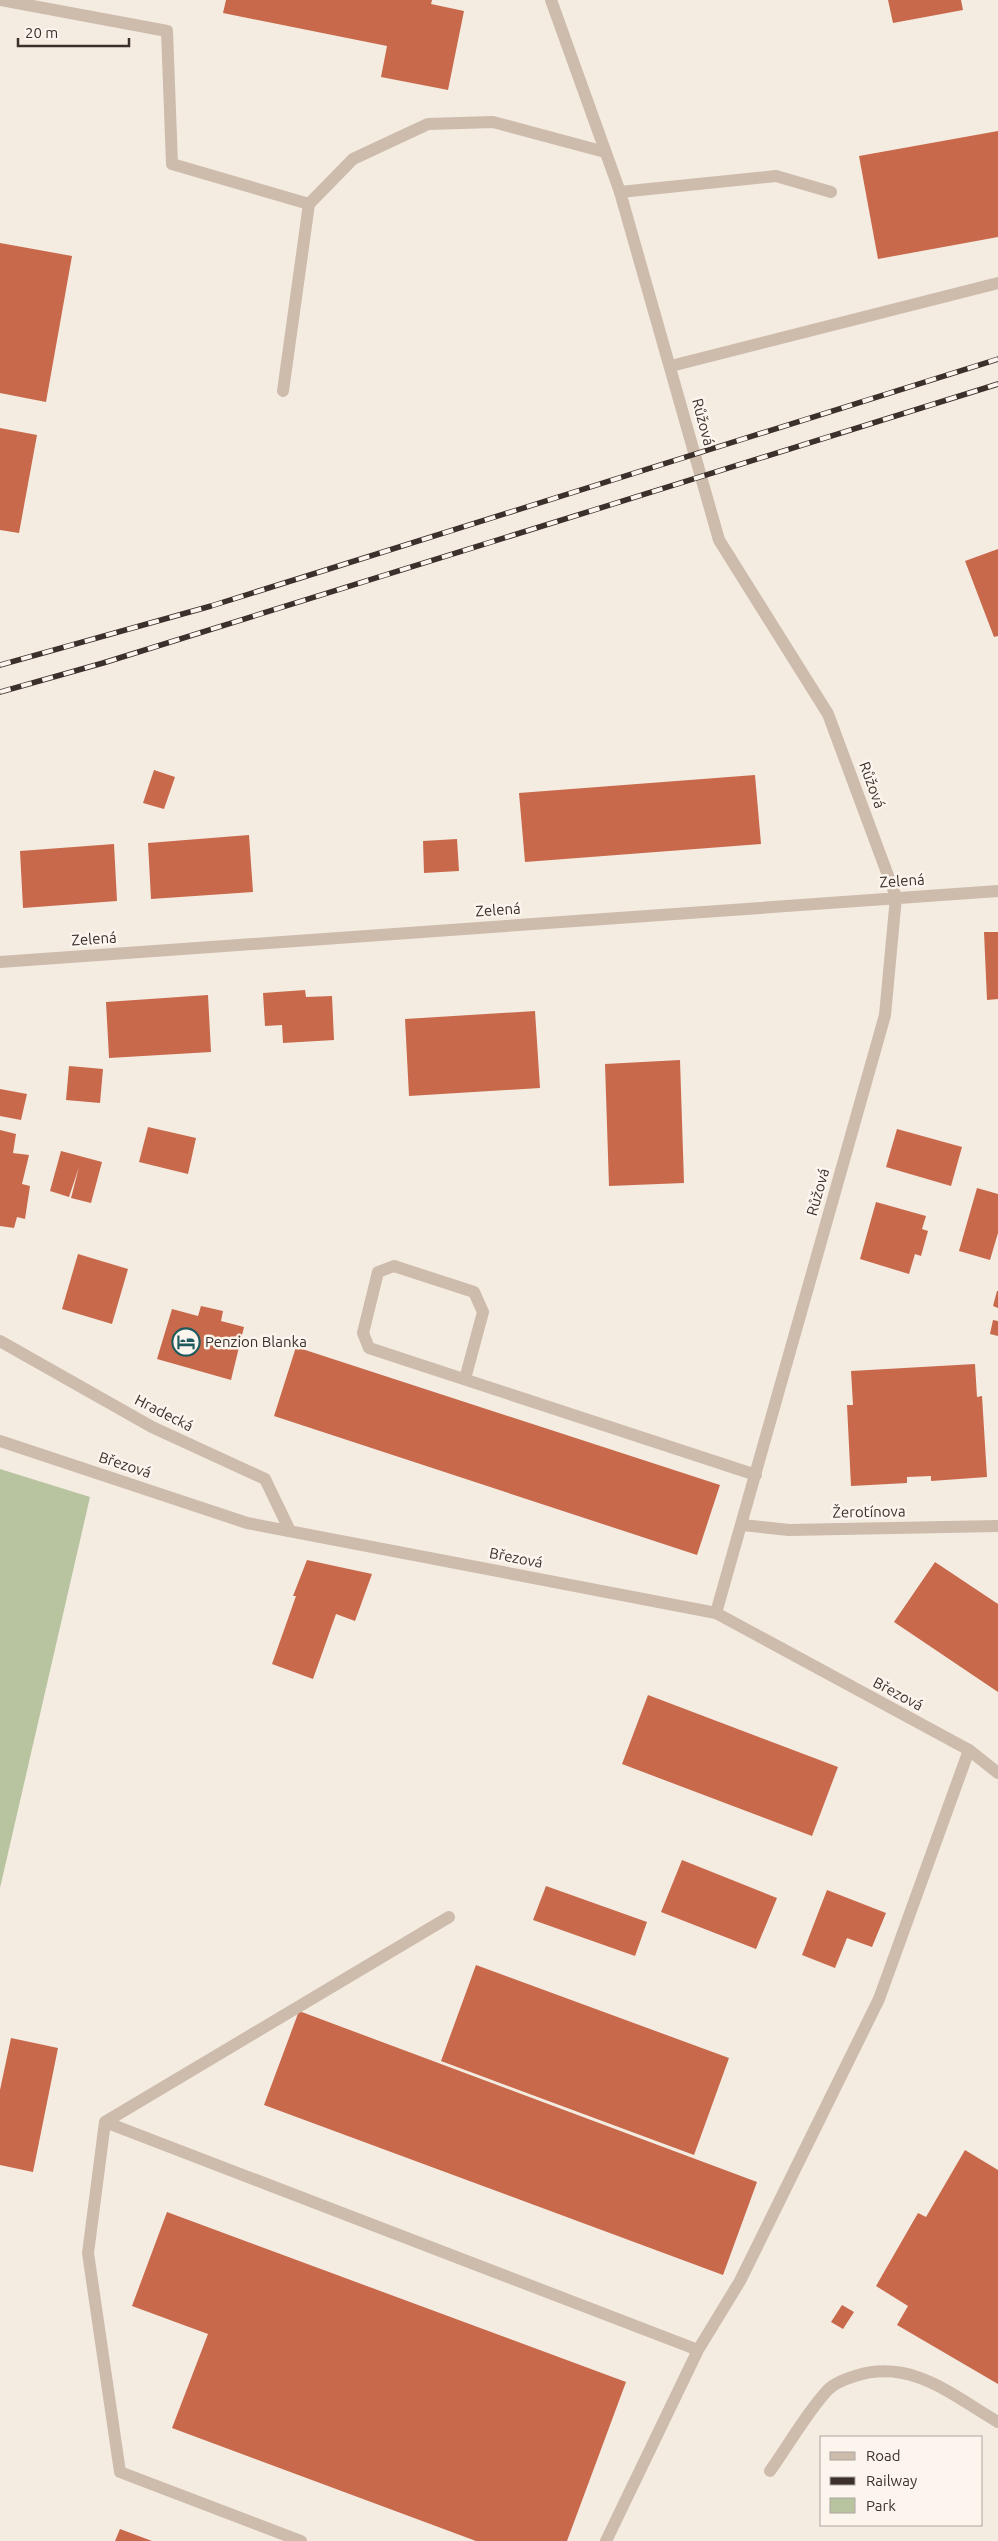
<svg xmlns="http://www.w3.org/2000/svg" width="998" height="2541" font-family="Ubuntu,sans-serif">
	<rect width="100%" height="100%" fill="#f4ebe1"/>
	<path fill="#b8c4a0" d="M0,1469l90,28 -90,391z"/>
	<path fill="#c8694b" d="M226,0h206l-1,4 33,7 -16,79 -67,-13 6,-31 -164,-33z
		M888,0h73l2,10 -70,13z
		M998,131v106l-120,22 -19,-103z
		M0,243l72,13 -26,146 -46,-9z
		M0,428l37,7 -18,98 -19,-3z
		M998,549v87l-4,1 -29,-76z
		M154,770l21,7 -11,32 -21,-6z
		M755,775l6,69 -236,18 -6,-69z
		M249,835l4,57 -102,7 -3,-56z
		M457,839l2,32 -35,2 -1,-32z
		M114,844l3,57 -94,7 -3,-57z
		M984,932h14v67l-11,1z
		M305,990l1,7 26,-1 2,44 -51,3 -1,-18 -17,1 -2,-33z
		M208,995l3,57 -102,6 -3,-56z
		M535,1011l5,77 -131,8 -4,-77z
		M680,1060l4,123 -75,3 -4,-122z
		M69,1066l34,3 -3,34 -34,-3z
		M0,1089l27,5 -6,26 -21,-4z
		M148,1127l48,11 -8,36 -49,-12z
		M897,1129l65,18 -11,39 -65,-19z
		M0,1130l16,4 -3,19 16,2 -7,29 8,2 -5,33 -8,-2 -3,11 -14,-2z
		M61,1151l41,11 -11,41 -20,-5 8,-31 -10,30 -19,-6z
		M977,1188l21,6v39l-8,27 -31,-9z
		M876,1202l50,14 -4,13 6,2 -7,25 -6,-2 -6,20 -49,-15z
		M78,1254l50,15 -16,55 -50,-15z
		M997,1291h1v17l-5,-2z
		M201,1306l22,5 -2,10 23,6 -13,53 -74,-21 15,-50 26,7z
		M993,1320l5,1v15l-8,-2z
		M296,1347l424,138 -23,70 -423,-139z
		M975,1364l2,33 5,-1 5,81 -56,4v-5l-24,1v6l-56,3 -4,-81h6l-2,-34z
		M307,1560l65,14 -17,47 -19,-7 -23,65 -41,-15 24,-68h-3z
		M935,1562l63,42v88l-104,-70z
		M648,1695l190,72 -26,69 -190,-72z
		M682,1860l95,38 -21,51 -95,-37z
		M546,1886l101,36 -12,34 -102,-36z
		M827,1890l59,23 -14,34 -25,-9 -12,30 -33,-13z
		M476,1965l253,93 -35,97 -253,-94z
		M299,2011l458,171 -34,93 -459,-170z
		M11,2038l47,10 -25,124 -33,-7v-75z
		M965,2150l33,20v214l-101,-59 11,-19 -32,-20 42,-73 8,4z
		M167,2212l459,170 -59,159h-91l-304,-113 36,-94 -76,-28z
		M842,2305l12,7 -11,17 -12,-7z
		M120,2529l32,12h-37z"/>
	<g fill="none" stroke-linecap="round" stroke-linejoin="round">
		<path stroke="#cdbbac" stroke-width="12" d="M1,0l166,31 5,133 137,40
			M620,192l156,-16 55,16
			M671,366l327,-83
			M283,391l26,-187 44,-45 75,-35 65,-2 112,30
			M105,2122l344,-205
			M770,2471c18,-25 34,-54 55,-78 6,-8 20,-14 30,-17 56,-18 97,19 143,46
			M301,2541l-181,-69 -32,-219 17,-131 593,228
			M606,2541l92,-191 42,-69 139,-282 90,-249"/>
		<path stroke="#cdbbac" stroke-width="12" d="M551,0l69,192 99,348 109,174 68,183 -11,118 -169,598
			M0,962l998,-71
			M0,1341l152,86 113,52 25,52
			M465,1379l18,-67 -9,-20 -80,-26 -16,6 -15,61 6,15 387,127
			M0,1441l247,82 469,90 253,137 29,23
			M742,1525l47,5 209,-4"/>
		<g stroke="#3b302b" stroke-width="5.5">
			<path id="rail" d="M0,665l211,-59 787,-247
				M0,692l103,-29 895,-279"/>
		</g>
		<use href="#rail" stroke="#fbf5ee" stroke-width="4" stroke-dasharray="11" stroke-linecap="butt"/>
	</g>
	<defs>
		<g id="hotel-ring" transform="scale(1.4375)"><circle r="9.5" fill="#fbf5ee" stroke="#1f5a5e" stroke-width="1.5"/><path d="M-6-4.5h1.5V1H6V5H4.5V3h-9V5H-6ZM-4 0a1.8 1.8 0 1 1 3.6 0ZM.5 0V-2.5h3Q6-2.5 6 0Z" fill="#1f5a5e"/></g>
	</defs>
	<g fill-rule="evenodd">
		<use href="#hotel-ring" x="186" y="1342"/>
	</g>
	<g text-anchor="middle" stroke-width="5" stroke-linejoin="round" paint-order="stroke">
		<g font-size="15" fill="#3b302b" stroke="#fbf5ee">
			<text transform="translate(703 422) rotate(75)" y="5">Růžová</text>
			<text transform="translate(872 785) rotate(70)" y="5">Růžová</text>
			<text transform="translate(902 881) rotate(-4)" y="5">Zelená</text>
			<text transform="translate(498 910) rotate(-4)" y="5">Zelená</text>
			<text transform="translate(94 939) rotate(-4)" y="5">Zelená</text>
			<text transform="translate(818 1192) rotate(-74)" y="5">Růžová</text>
			<text transform="translate(164 1413) rotate(27)" y="5">Hradecká</text>
			<text transform="translate(125 1465) rotate(18)" y="5">Březová</text>
			<text transform="translate(869 1512) rotate(-1)" y="5">Žerotínova</text>
			<text transform="translate(516 1558) rotate(11)" y="5">Březová</text>
			<text transform="translate(898 1694) rotate(28)" y="5">Březová</text>
		</g>
		<g font-size="15" fill="#3b302b" stroke="#fbf5ee" text-anchor="start">
			<text x="205" y="1347">Penzion Blanka</text>
		</g>
	</g>
	<rect x="820" y="2436" width="162" height="90" fill="#fbf5ee" stroke="#aea6a0"/>
	<rect x="830" y="2452" width="25" height="8" fill="#cdbbac" stroke="#aea6a0"/>
	<text x="866" y="2461" font-size="15" fill="#3b302b">Road</text>
	<rect x="830" y="2477" width="25" height="8" fill="#3b302b" stroke="#aea6a0"/>
	<text x="866" y="2486" font-size="15" fill="#3b302b">Railway</text>
	<rect x="830" y="2498" width="25" height="15" fill="#b8c4a0" stroke="#aea6a0"/>
	<text x="866" y="2511" font-size="15" fill="#3b302b">Park</text>
	<path d="M18 38v8h111v-8" fill="none" stroke="#3b302b" stroke-width="2.5"/>
	<text x="25" y="38" font-size="15" fill="#3b302b" stroke="#fbf5ee" stroke-width="4" paint-order="stroke">20 m</text>
</svg>
